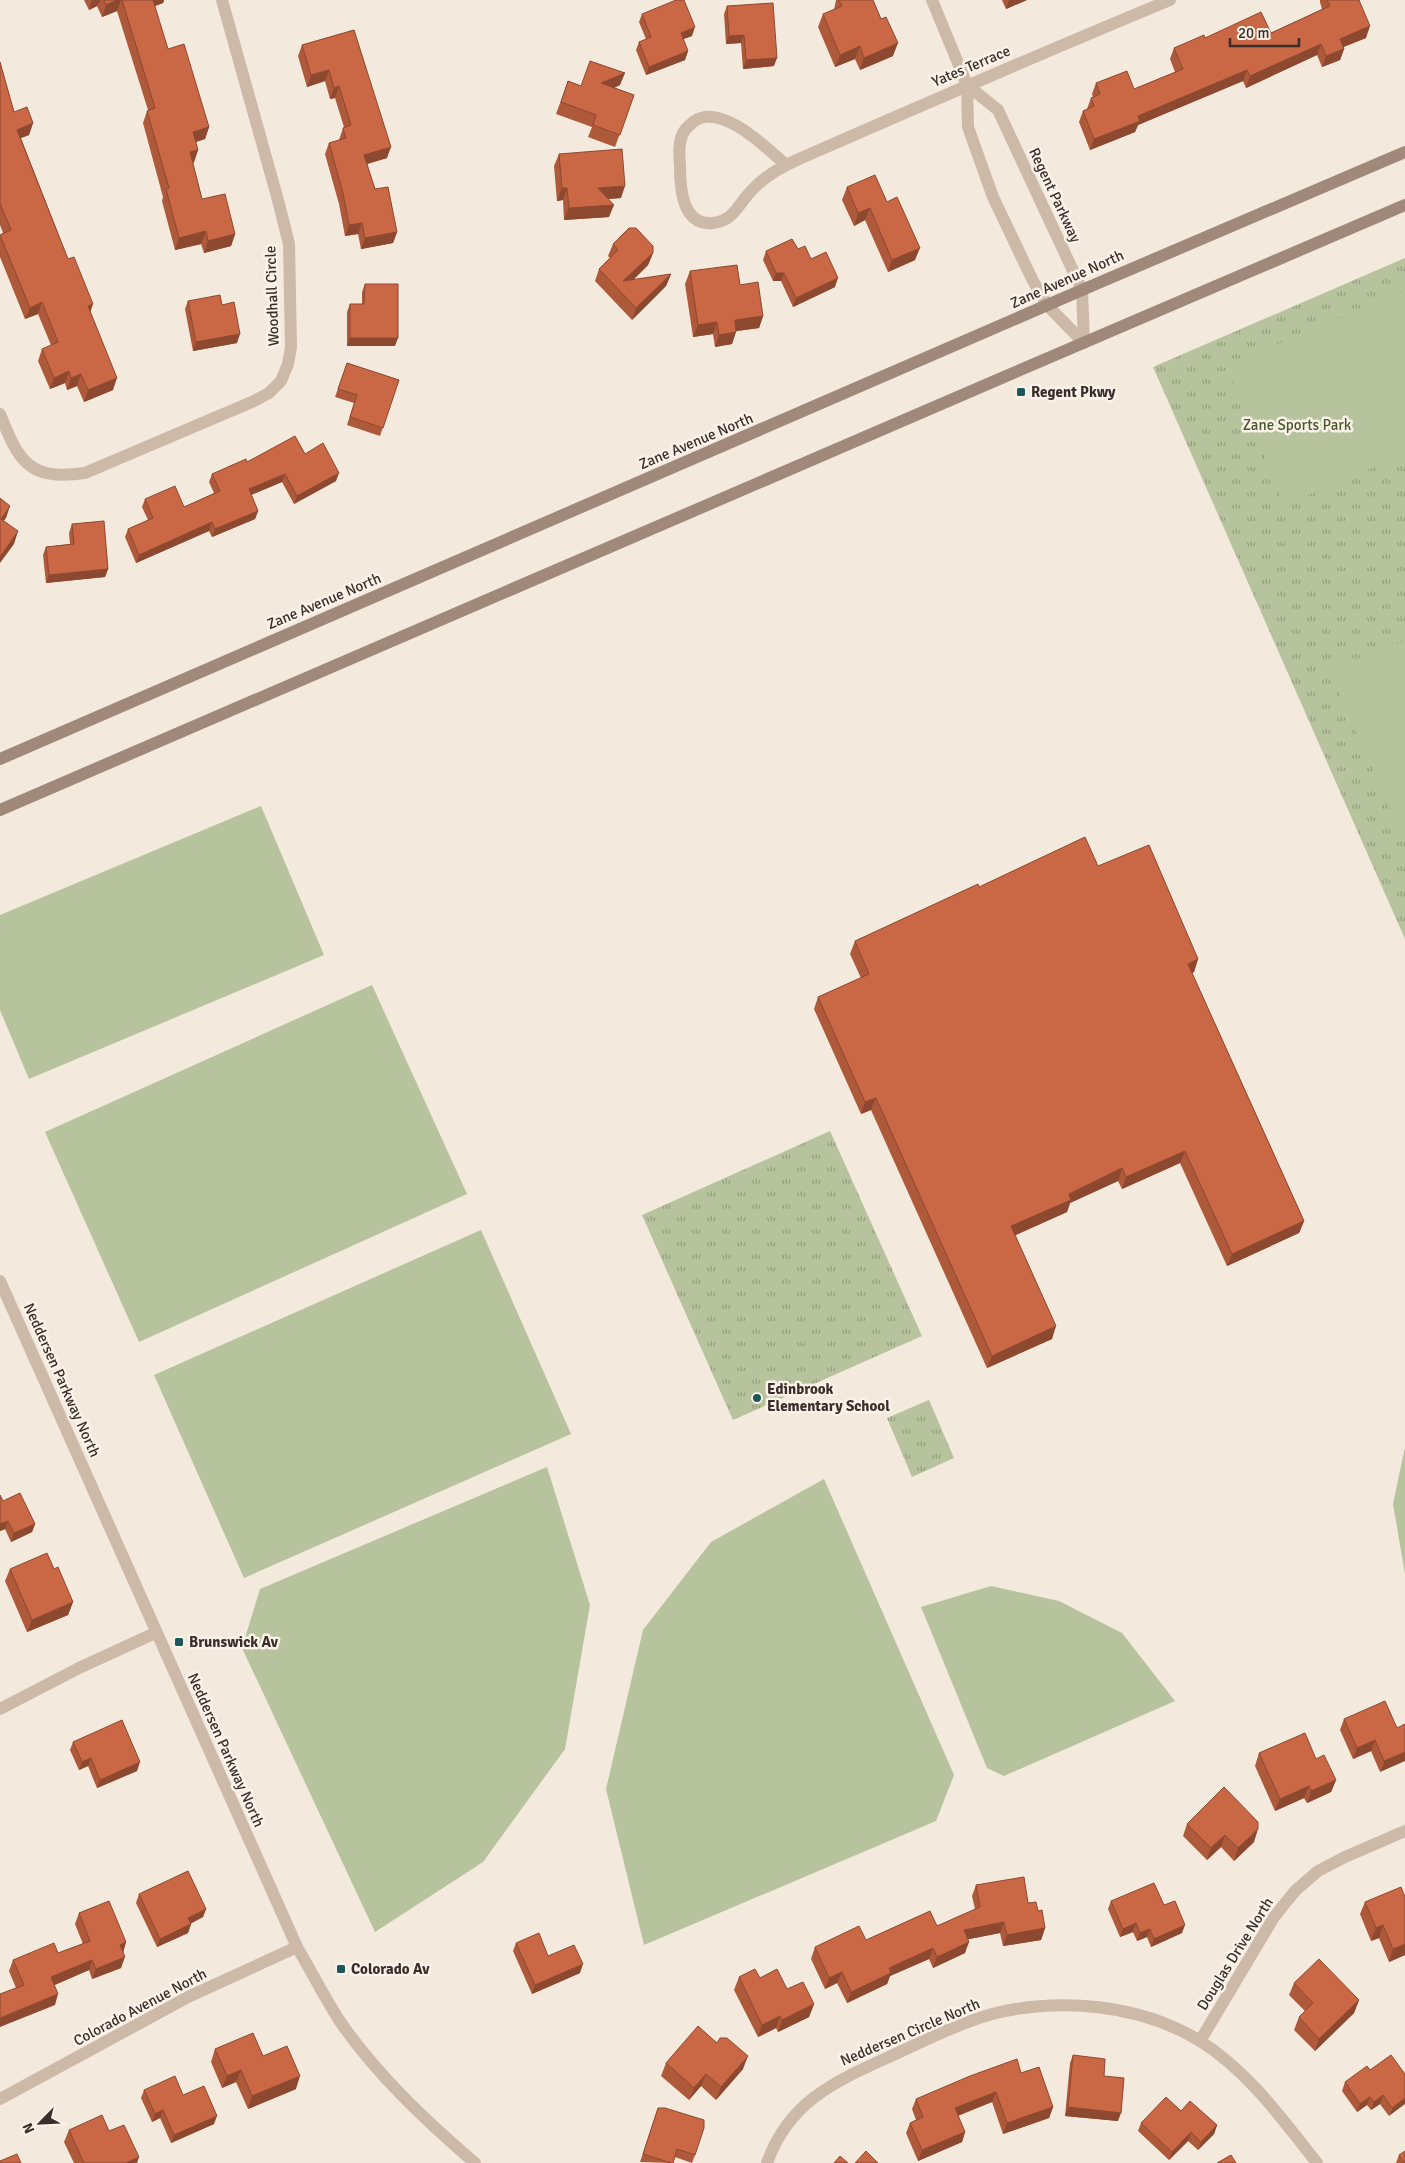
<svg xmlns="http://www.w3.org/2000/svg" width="1405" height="2163" font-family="Signika,sans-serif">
	<defs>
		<pattern id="park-tufts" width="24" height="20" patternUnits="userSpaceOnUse" patternTransform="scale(1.25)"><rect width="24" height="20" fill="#b6c39c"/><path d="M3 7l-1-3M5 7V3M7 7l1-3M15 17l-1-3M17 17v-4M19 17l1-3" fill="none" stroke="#959f7f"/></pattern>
	</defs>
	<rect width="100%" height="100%" fill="#f3e9dd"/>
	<path fill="url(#park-tufts)" d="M1405,258v681l-252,-572z
		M830,1131l92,205 -189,84 -91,-205z
		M929,1400l25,58 -42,19 -25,-59z"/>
	<path fill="#b6c39c" d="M1405,290v164l-120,51 -59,-139z
		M1405,641v202l-76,-174z
		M261,806l63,149 -295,124 -29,-69v-95z
		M372,985l95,209 -328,148 -94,-210z
		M481,1230l90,204 -327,144 -90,-203z
		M1405,1447v127l-12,-70z
		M547,1467l43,138 -25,144 -82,113 -108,70 -133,-284 18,-59z
		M824,1479l130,296 -18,46 -292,124 -38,-156 37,-159 68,-88z
		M991,1586l68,15 63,32 53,68 -171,75 -17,-8 -66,-161z"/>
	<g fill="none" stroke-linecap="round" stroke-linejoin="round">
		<path stroke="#ccb9a8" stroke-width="12" d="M786,165c-19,-17 -66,-64 -93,-43 -2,3 -7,5 -8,8 -7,9 -6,25 -5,36 0,22 2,60 33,57 21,-2 26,-20 39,-33 12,-13 31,-24 47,-31 123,-54 246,-107 371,-159
			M0,414c19,48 29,67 85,59l169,-72 15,-8 12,-12 7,-17 3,-17 -2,-103 -11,-44 -56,-200
			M0,1709l79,-41 76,-35
			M1200,2041l74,-124 21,-26 23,-20 27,-14 60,-26
			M0,2099l188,-102 109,-50
			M767,2163c22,-62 69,-82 124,-107 33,-15 66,-32 101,-42 67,-17 148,-10 208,27 48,30 83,79 117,122"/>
		<path stroke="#ccb9a8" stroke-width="12" d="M932,0l35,85 1,42 25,70 40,84 15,25 36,37
			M967,85l31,25 84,180 2,53
			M0,1281l297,666c14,24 27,49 42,73 37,54 86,100 136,143"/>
		<path stroke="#a0887a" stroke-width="12" d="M0,759l1082,-469 323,-138
			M0,810c469,-201 936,-405 1405,-605"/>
	</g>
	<path fill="#ae593a" d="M84,0h80l-1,3 -9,3 14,43 41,78 -4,12 -9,3 2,8 -4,12 -1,1 9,36 33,35 -4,12 -27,7 -3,-9 -26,6 -13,-49 1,-4 -20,-74 4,-12 1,-1 -31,-99 -15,6 -5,-11 -8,4z
		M836,0h37l8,19 12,37 -33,14 -5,-11 -20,8 -17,-40 5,-13 11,-4z
		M1002,0h25l-21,9z
		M1320,0h39l7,38 -23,9 1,2 -4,11 -18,7 -5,-12 -71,33 -3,-7 -105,44 -3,7 -45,18 -11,-28 4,-11 4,-2 4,-11 2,-1 -1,-3 4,-11 38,6 41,-17 -5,-13 4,-11 31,-10 66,-5 51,-24 -2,-7z
		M727,6l47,60 -31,3 -2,-26 -15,1 -2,-30z
		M642,14l50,22 -9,3 5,12 -3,9 -39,15 -10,-25 3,-8 7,-3 -7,-17z
		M354,30l33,128 -20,6 8,25 22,43 -4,11 -32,6 -3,-15 -13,2 -6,-32 -14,-50 4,-11 10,-3 4,-12 1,-1 -9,-29 -5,1 -5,-18 -18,6 -9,-31 4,-11z
		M0,62l14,50 19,11 -4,12 -8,3 47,121 22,53 23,78 -29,12 -7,-16 -10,4 -2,-7 -15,6 -12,-28 4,-12 9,-4 -13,-31 -13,5 -25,-62v-22l3,-2 -3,-8z
		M568,81l13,5 39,-1 -6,3 20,7 -19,52 -27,-10 4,-10 -36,-13z
		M559,154l62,44 -13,1 1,18 -45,3 -1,-20 -6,1 -3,-35z
		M847,187l40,15 28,58 -27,12 -23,-52 -11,6 -12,-26z
		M613,244l40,9 -5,12 -15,15 38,-6 -5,12 -34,34 -37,-39 4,-12 11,-11 -2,-2z
		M798,249l13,10 24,28 -42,20 -12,-26h-8l-10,-21 3,-9z
		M690,271l50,14 23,31 -4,12 -23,3 -4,13 -17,3 -2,-13 -20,3 -8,-53z
		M365,284l30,62h-48v-34l3,-8h12v-12z
		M188,301l34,4 15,38 -44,8 -8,-42z
		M347,363l52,17 -19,56 -33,-11 7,-22 -19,-6z
		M305,454l31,27 -42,23 -12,-22 -31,13 7,16 -3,8 -43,18 -3,-6 -73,32 -11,-26 3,-8 20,-9 -6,-13 3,-8 39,8 30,-14 -5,-11 3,-8 35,-12z
		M72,524l36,45 -3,8 -59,6 -3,-28 3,-8 24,-3 -1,-11z
		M1098,866l100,93 -4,13 -2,1 112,248 -5,12 -72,33 -47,-103 -58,26 -4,-8 -48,22 -3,9 -52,23 37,104 -65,29 -116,-258 -10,4 -47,-105 4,-12 43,-19 -11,-24 5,-13 124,-54z
		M0,1495l3,6 32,23 -3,8 -21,10 -6,-13 -5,2z
		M10,1569h44l19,33 -5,13 -41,17 -22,-51z
		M1344,1719l53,9 -17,44 -9,-21 -18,8 -13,-29z
		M73,1742l64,29 -40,17 -9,-22 -9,4 -9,-20z
		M1259,1753l57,6 20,21 -5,12 -24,11 -3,-5 -29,13 -20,-45z
		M1187,1824l67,18 -20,19 -13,-14 -14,13 -24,-24z
		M976,1885l52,18 10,8 7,17 -4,12 -38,6 -3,-13 -32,6 -3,14 -32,15 -4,-9 -39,17 -3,8 -40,19 -10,-20 -12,6 -14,-30 4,-12 51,-7 71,-14 38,-17 -3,-13z
		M139,1894l67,15 -3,8 -13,7h1l-3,9 -31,14 -21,-44z
		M1111,1901l53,4 18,28 -31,14 -4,-10 -10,4 -4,-9 -13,5 -12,-28z
		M1365,1902l40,53 -16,7 -10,-24 -8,3 -11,-27z
		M79,1913l47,29 -3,10 -2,16 -29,11 -3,-9 -34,15v20l-39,-17 -7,-17 4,-11 45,-7 25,-9 -8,-20z
		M516,1943l32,13 32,17 -48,21 -19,-43z
		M739,1977l21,1 27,11 27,15 -5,13 -31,15 -2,-4 -18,9 -24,-47z
		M1294,1983l65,17 -5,13 -39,38 -21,-21 5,-13 6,-6 -16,-16z
		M215,2049l48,7 33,33 -48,20 -12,-27 -14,6 -11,-26z
		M1073,2055l45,66 -53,-5 5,-53z
		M666,2063l77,6 -27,31 -15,-14 -12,14 -28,-24z
		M1370,2070l35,4 -16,42 -9,-12 -9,6 -4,-5 -10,7 -15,-21 3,-9z
		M1021,2073l32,34 -4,11 -46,16 -11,-32 -34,14 7,16 -3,10 -44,19 -12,-28 4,-10 6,-3 -4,-11 4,-10z
		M144,2090l70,34 -43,19 -11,-25 -8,4 -11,-24z
		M658,2108l37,47 -3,8 -17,-6 -2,6 -33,-1z
		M1181,2111l36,14 -3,9 -16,16 -10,-9 -19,19 -31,-29 3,-8z
		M69,2130l40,1 28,32h-63l-10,-21z
		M1399,2155l6,8h-9z"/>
	<path fill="#8d4830" d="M92,0h8l-3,6 -8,4z
		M117,0h4l-4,11 -15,6 4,-12z
		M151,0h13l-1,3 -16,6z
		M1009,0h18l-21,9z
		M1370,26l-4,12 -30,12 4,-11z
		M695,27l-3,9 -14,5 3,-8z
		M744,35l-3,8 -15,1 3,-8z
		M898,43l-5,13 -33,14 4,-12z
		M1321,44l-4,11 -71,33 4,-12z
		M860,46l-5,13 -20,8 5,-12z
		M1344,49l-4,11 -18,7 4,-11z
		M688,51l-3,9 -39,15 3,-8z
		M777,58l-3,8 -31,3 3,-9z
		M329,70l-4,11 -18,6 4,-12z
		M1247,70l-4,11 -105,44 -3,7 -45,18 4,-11 44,-23z
		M625,73l-5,12 -24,10 5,-12z
		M339,86l-4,12 -5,1 4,-11z
		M33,123l-4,12 -16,6 4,-11z
		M209,127l-4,12 -16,5 4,-12z
		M391,147l-4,11 -27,8 4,-11z
		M198,150l-4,12 -8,3 4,-13z
		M625,186l-4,12 -28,2 5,-12z
		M562,188h5l-4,12 -6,1z
		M614,205l-5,12 -45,3 5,-12z
		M870,208l-5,12 -11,6 4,-13z
		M362,223l-4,11 -13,2 4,-11z
		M206,231l-5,13 -26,6 4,-12z
		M397,232l-4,11 -32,6 4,-11z
		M235,234l-4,12 -27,7 4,-12z
		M920,248l-5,12 -27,12 4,-12z
		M653,253l-5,12 -27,27 2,-11z
		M776,273h8l-3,8h-8z
		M671,274l-5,12 -34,34 4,-12z
		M838,278l-3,9 -42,20 3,-9z
		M42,302l-4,12 -13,5 5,-11z
		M93,304l-4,12 -1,-10z
		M763,316l-4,12 -29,4 5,-12z
		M717,322l-4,12 -20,3 5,-12z
		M736,332l-4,12 -17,3 4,-12z
		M240,334l-3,9 -44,8 3,-9z
		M350,338h48l-3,8h-48z
		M69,371l-4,12 -15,6 4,-11z
		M81,374l-4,12 -10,4 4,-12z
		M117,378l-4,12 -29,12 4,-12z
		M339,473l-3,8 -42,23 3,-8z
		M285,474l-3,8 -36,15 3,-8z
		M10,506l-4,12 -6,8 1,-7z
		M258,511l-3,8 -43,18 3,-8z
		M212,522l-3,9 -73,32 3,-8z
		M18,531l-4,13 -14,19v-6z
		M108,569l-3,8 -59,6 3,-8z
		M1198,959l-4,13 -11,4 5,-12z
		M876,1098l-5,12 -10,4 4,-12z
		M1185,1151l-5,12 -58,26 4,-12z
		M1122,1168l-4,13 -48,22 -3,9 -60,27 4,-13 58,-32z
		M1304,1221l-5,12 -72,33 5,-12z
		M1056,1326l-4,13 -65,29 5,-12z
		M8,1521l-3,8 -5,2v-7z
		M35,1524l-3,8 -21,10 3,-9z
		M73,1602l-5,13 -41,17 5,-12z
		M1375,1740l-4,11 -18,8 4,-11z
		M1405,1752v9l-25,11 4,-11z
		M91,1758l-3,8 -9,4 3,-8z
		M140,1762l-3,9 -40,17 3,-8z
		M1336,1780l-5,12 -24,11 4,-12z
		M1309,1786l-5,12 -29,13 5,-12z
		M1258,1829l-4,13 -20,19 4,-13z
		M1225,1835l-4,12 -14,13 4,-12z
		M206,1909l-3,8 -18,9 3,-8z
		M1004,1922l-4,11 -40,8 4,-11z
		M1136,1923l-3,9 -13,5 3,-8z
		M191,1924l-3,9 -31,14 3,-8z
		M1185,1925l-3,8 -31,14 3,-8z
		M1383,1925l-4,13 -8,3 5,-13z
		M1045,1928l-4,12 -38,6 4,-11z
		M1150,1929l-3,8 -10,4 3,-8z
		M126,1942l-3,11 -3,-8z
		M969,1942l-4,11 -32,15 4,-11z
		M1405,1944v11l-16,7 4,-13z
		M933,1948l-4,11 -39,17 -3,8 -40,19 4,-11 38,-24z
		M125,1957l-4,11 -29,11 4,-10z
		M92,1960l-3,10 -42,18 4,-11z
		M583,1964l-3,9 -48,21 3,-9z
		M842,1972l-5,11 -12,6 4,-11z
		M58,1994l-3,11 -55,22v-9z
		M1359,2000l-5,13 -39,38 4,-12z
		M814,2004l-5,13 -31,15 4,-12z
		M780,2016l-4,12 -18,9 4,-12z
		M748,2056l-5,13 -27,31 5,-13z
		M241,2070l-5,12 -14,6 5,-12z
		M706,2074l-5,12 -12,14 5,-12z
		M300,2076l-4,13 -48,20 4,-13z
		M996,2092l-4,10 -41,16 4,-10z
		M1383,2095l-3,9 -9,6 3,-8z
		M1370,2097l-3,8 -10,7 3,-8z
		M1405,2098v6l-16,12 3,-8z
		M1053,2107l-4,11 -46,16 4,-11z
		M1068,2107l53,6 -3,8 -53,-5z
		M163,2110l-3,8 -8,4 3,-8z
		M217,2116l-3,8 -43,19 3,-8z
		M1217,2125l-3,9 -16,16 3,-8z
		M965,2132l-3,10 -44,19 4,-11z
		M1191,2132l-3,9 -19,19 3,-8z
		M139,2157l-2,6h-11z"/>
	<path fill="#ca6744" stroke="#8d4830" d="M104,0h13l-11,5z
		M122,0h31l15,49 16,-5 25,83 -16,5 5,18 -8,2 12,47 23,-5 10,40 -27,7 -2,-10 -27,7 -13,-49 3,-1 -22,-77 8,-3z
		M676,0h8l11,27 -14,6 7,18 -39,16 -10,-25 12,-5 -9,-23z
		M839,0h34l8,19 5,-2 12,26 -34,15 -4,-12 -20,9 -17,-41 19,-8z
		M1327,0h32l11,26 -30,13 4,10 -18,7 -5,-12 -71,32 -3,-6 -109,46 2,5 -46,18 -11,-28 11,-5 -3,-8 9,-4 -4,-11 31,-12 7,18 49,-20 -9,-21 30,-13 1,3 56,-26 10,21 59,-27z
		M773,3l4,55 -31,2 -2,-25 -15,1 -2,-30z
		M354,30l37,117 -27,8 11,34 13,-2 9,45 -32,6 -3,-15 -13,2 -6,-32 -14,-50 17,-5 -3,-10 8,-3 -12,-39 -5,2 -5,-18 -18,5 -9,-30z
		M590,61l35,12 -24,10 33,12 -14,40 -27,-10 3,-10 -35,-13 7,-21 13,5z
		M0,62l14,50 13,-5 6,16 -16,7 51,129 6,-2 19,47 -5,2 29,72 -29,12 -7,-16 -10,4 -2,-7 -15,7 -12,-29 16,-7 -16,-40 -12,6 -30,-73 11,-5 -11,-27z
		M622,149l3,37 -27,2 16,17 -45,3 -2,-20h-5l-3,-34z
		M875,175l12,27 10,-5 23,51 -28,12 -22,-52 -12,5 -11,-26z
		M629,228h7l17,18v7l-30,28 48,-7 -35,34 -37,-39 19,-19 -5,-6z
		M792,239l6,10 7,-3 6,13 15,-7 12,26 -42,20 -12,-25h-8l-10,-22z
		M737,265l3,20 18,-3 5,34 -28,4 1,12 -17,3 -2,-13 -19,3 -8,-54z
		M365,284h33v54h-48v-34h14z
		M220,295l2,10 12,-3 6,32 -44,8 -8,-41z
		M347,363l52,17 -16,48 -33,-11 7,-22 -19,-6z
		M295,436l10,18 18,-11 16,30 -42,23 -12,-22 -36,15 9,22 -43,18 -3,-7 -73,33 -11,-26 25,-11 -8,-19 30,-13 9,21 36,-16 -8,-17 34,-15 1,3z
		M0,498l10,8 -9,13 17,12 -18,26z
		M104,521l4,48 -59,6 -3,-28 28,-3 -2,-20z
		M1085,837l13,29 51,-21 49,114 -10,5 116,257 -72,33 -47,-103 -59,26 -4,-9 -53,26 2,6 -60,26 45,100 -64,30 -116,-258 -11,4 -47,-105 51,-23 -14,-33 123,-57 1,3z
		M20,1493l15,31 -21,9 -6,-12 -8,3v-29l3,6z
		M47,1553l7,16 4,-2 15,35 -41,18 -22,-51z
		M1385,1701l12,27 8,-4v28l-21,9 -9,-21 -18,8 -13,-29z
		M122,1720l18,42 -40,18 -9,-22 -9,4 -9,-20z
		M1305,1733l11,26 8,-4 12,25 -25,11 -2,-5 -29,13 -21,-46z
		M1224,1787l34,35v7l-20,19 -13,-13 -14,13 -24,-24z
		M188,1871l18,38 -18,9 3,6 -31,15 -21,-45z
		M1024,1877l4,26 8,-1 2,9 4,-1 3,18 -38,7 -3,-13 -40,8 5,12 -32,15 -4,-9 -44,20 2,5 -40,19 -9,-20 -13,6 -14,-31 44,-21 7,14 64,-29 7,15 43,-19 -4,-22z
		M1154,1883l10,22 11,-4 10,24 -31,14 -4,-10 -10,4 -4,-10 -13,6 -12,-28z
		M1401,1887l4,10v47l-12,5 -10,-24 -7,3 -11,-26z
		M109,1901l17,41 -6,3 5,12 -29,12 -4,-9 -41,17 7,17 -58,24v-24l24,-9 -11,-25 41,-17 4,10 32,-12 -11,-28z
		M539,1933l9,23 26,-11 9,19 -48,21 -19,-42z
		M1319,1959l40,41 -40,39 -20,-22 14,-14 -19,-20z
		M755,1969l5,9 17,-9 10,20 16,-7 11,22 -32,16 -2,-4 -18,9 -23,-48z
		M698,2026l19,17 3,-5h7l21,18 -27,31 -15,-13 -12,14 -28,-25z
		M253,2033l10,23 24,-10 13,30 -48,20 -11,-26 -14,6 -12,-27z
		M1073,2055l32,4 -1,17 20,2 -3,35 -53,-6z
		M1391,2055l14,19v24l-13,10 -9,-13 -9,7 -4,-5 -10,7 -15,-22 22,-16 3,4z
		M1017,2059l4,14 18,-6 14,40 -46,16 -11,-31 -41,16 10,24 -43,18 -12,-27 13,-6 -7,-18 54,-23z
		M175,2076l8,19 21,-9 13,30 -43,19 -11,-25 -8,4 -11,-24z
		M1166,2097l15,14 9,-10 27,24 -16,17 -10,-10 -19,20 -31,-29z
		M658,2108h7l39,12v8l-9,27 -18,-6 -4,14h-2l-28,-9z
		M102,2115l7,16 15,-6 15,32 -13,6h-42l-15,-33z
		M866,2151l12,12h-23z
		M1405,2151v12h-1l-5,-8z
		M17,2154l4,9h-21v-2z
		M1231,2155l5,8h-19z
		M840,2156l8,7h-14z"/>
	<g fill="#1c575c" stroke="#fbf3ea" stroke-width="2">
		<rect x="1016" y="387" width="10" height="10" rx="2.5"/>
		<circle cx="757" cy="1398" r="5"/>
		<rect x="174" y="1637" width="10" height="10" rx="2.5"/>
		<rect x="336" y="1964" width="10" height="10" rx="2.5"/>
	</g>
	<g text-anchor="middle" stroke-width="5" stroke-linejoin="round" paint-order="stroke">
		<g font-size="15" fill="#392e29" stroke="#fbf3ea">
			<text transform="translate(971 66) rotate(-23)" y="5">Yates Terrace</text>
			<text transform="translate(1055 195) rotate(65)" y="5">Regent Parkway</text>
			<text transform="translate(1067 279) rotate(-24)" y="5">Zane Avenue North</text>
			<text transform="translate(272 296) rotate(-92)" y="5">Woodhall Circle</text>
			<text transform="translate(696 441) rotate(-23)" y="5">Zane Avenue North</text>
			<text transform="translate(324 601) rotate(-23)" y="5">Zane Avenue North</text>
			<text transform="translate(62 1380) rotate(66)" y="5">Neddersen Parkway North</text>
			<text transform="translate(226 1750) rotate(66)" y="5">Neddersen Parkway North</text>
			<text transform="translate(1235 1954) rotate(-58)" y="5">Douglas Drive North</text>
			<text transform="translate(140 2007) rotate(-28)" y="5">Colorado Avenue North</text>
			<text transform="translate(910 2032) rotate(-23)" y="5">Neddersen Circle North</text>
		</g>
		<g font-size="15" font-weight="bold" fill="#392e29" stroke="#fbf3ea" text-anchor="start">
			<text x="1031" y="397">Regent Pkwy</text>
			<text x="767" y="1394">Edinbrook<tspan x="767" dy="17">Elementary School</tspan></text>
			<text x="189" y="1647">Brunswick Av</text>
			<text x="351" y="1974">Colorado Av</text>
		</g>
		<g font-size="15" fill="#47582b" stroke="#fbf3ea">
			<text x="1297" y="430">Zane Sports Park</text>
		</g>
	</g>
	<g transform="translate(40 2123) rotate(246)" stroke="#fbf3ea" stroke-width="4" paint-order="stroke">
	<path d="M0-4L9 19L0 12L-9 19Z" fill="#392e29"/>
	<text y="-8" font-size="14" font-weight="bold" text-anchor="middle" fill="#392e29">N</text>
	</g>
	<path d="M1230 38v8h69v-8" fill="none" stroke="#392e29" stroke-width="2.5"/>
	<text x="1238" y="38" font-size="15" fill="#392e29" stroke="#fbf3ea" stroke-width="4" paint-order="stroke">20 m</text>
</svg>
